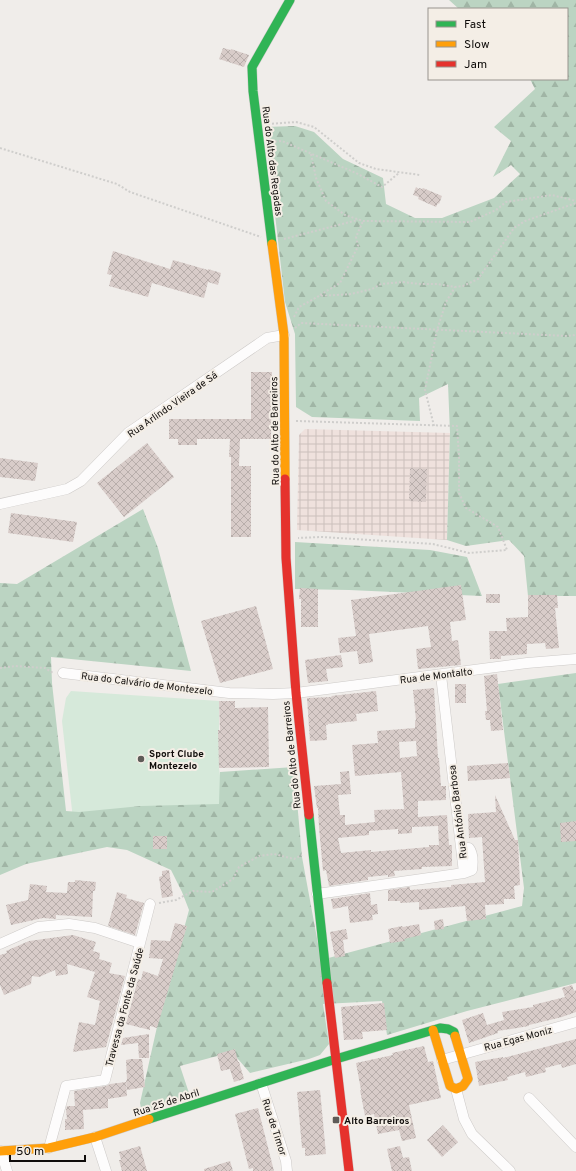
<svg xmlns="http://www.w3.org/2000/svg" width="576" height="1171" font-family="Overpass,sans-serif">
	<defs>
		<pattern id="industrial-grid" width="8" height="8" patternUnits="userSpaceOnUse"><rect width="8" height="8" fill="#efe1dd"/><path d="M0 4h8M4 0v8" fill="none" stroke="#ccc0bc"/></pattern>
		<pattern id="forest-firs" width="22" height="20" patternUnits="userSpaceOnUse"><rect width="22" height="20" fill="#bbd4c2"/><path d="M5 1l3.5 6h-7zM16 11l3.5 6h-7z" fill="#a0b5a5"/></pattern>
		<pattern id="building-cross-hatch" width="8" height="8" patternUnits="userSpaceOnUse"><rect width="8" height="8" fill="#d8ccc9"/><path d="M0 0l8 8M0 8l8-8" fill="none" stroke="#b8aeab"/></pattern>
	</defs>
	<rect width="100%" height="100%" fill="#f0edea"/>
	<path fill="url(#industrial-grid)" d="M305,429l145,4 -3,107 -150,-10 2,-95z"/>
	<path fill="#d6e9da" d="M71,691l148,10v67l5,37 -151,14 -11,-98 4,-23z"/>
	<path fill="url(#forest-firs)" d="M449,0h127v596h-48l-4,-40 -15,-16 -43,6 -19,-6 3,-107 -2,-49 -29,14 1,23 -108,-4 -16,-10 -1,-73 -10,-32 -20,-175 30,-1 19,6 29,27 40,19 3,26 29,14h27l52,-20 26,-24 -9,-9 -18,12 18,-36 -17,-14 41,-38 -5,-10h37v-70h-108z
		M143,509l15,39 33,123 -140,-14 1,26 14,128 13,1 62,-6 78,-2 1,-32 74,-5 8,90 19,103 201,-54 2,-18 -26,-204 78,-11v310l-109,28 -80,24 -5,-34 -59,3 6,40 -9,11 -11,4 -59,14 -18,-21 -52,14 11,33 -49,14 -2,-10 23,-103 19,-64 7,-26 -7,-18 -11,-22 -44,-20 -20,-3 -81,17 -26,11v-292l17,1z
		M295,542l135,8 37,7 15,39 -133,-6 -54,-1z"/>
	<path fill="url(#building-cross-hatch)" fill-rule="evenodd" d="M223,48l8,2v-1l18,6 -5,12 -25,-8z
		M416,187l3,2v-1l3,1 1,-1 19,8 -3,8 -1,-1 -2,4 -18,-8 1,-2 -6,-2z
		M113,251l57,18 3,-9 35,10v-1l13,4 -3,12 -10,-3 -4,16 -52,-15 -4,14 -39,-11 3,-11 -5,-1z
		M251,372h21l-1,67h-31l-1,27h12v71h-20v-80h-2l1,-18h-33v6h-19v-6h-9v-20h82z
		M147,443l27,34 -50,40 -27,-34z
		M0,458l38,5 -3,18 -35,-4z
		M410,468l17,1 -1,33 -17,-1z
		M11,513l66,9 -4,20 -65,-9z
		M461,585l5,35 -16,2 2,19 6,-1 3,25 -43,4 -2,-20 15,-2 -3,-21 -59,8 4,28 -14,2 -2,-13 -17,2 -2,-15 18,-2 -5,-36z
		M300,588l18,1v38h-17v-28h-2z
		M486,594h14v9h-14z
		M528,595h29l1,13h-3l4,40 -13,1 -1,-6 -18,1v10l-26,2v3h-11l-1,-28h18l-1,-13 22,-1z
		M256,606l17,63 -53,14 -19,-62z
		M341,655l2,12 -17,2 2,12 -20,2 -3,-23z
		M497,674l6,56 -12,1 -1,-11h-4l-1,-9h2l-3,-35z
		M455,684h11v19h-11z
		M434,688l4,70h1l2,28h5v14l-28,1v16l29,-2 2,30h3v21l-30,1v2l-28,2 1,5 -7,1v-2l-20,2v3l-39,6 -3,-16 -3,1 -4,-44 -1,-19h-1l-3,-22 27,-2 -1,-12 9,-1 2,23 -13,1 2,20h5v10l30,-3 -1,-12 30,-1 -3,-37 -46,4 -3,-31 26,-2 -1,-12 38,-3v-7l1,-1 -3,-30zM416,741l1,15 -17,2 -1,-16zM438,826l1,19h-10v2l-58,5v-2l-30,3 -3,-15 31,-3v-4l29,-2v5l14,-1v-6z
		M376,691l2,20 -22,3 1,7 -29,3v1h-2l1,15 -17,1 -3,-43 25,-1 -1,-1z
		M219,701h16v7l33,-1 1,60 -50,1 -1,-38h2z
		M508,763l2,15 -11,1 -31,2 -1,-15z
		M495,795l20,45h3l2,45 -6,1 1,13h-11v5l-19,1 1,14 -19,2 -2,-15 -46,4v-8l-19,1v-2h-12v-11l22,-3v3l41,-3v-2l34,-3 -3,-45 -13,1 -1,-24 28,-2z
		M576,821v20l-15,1 -1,-19z
		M153,836h14v13h-14z
		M169,870l4,26 -11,2 -3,-21 3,-1v-5z
		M75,880l21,2 -1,9h-2l-1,26 -36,-2v4l-13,-1 -32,7 -5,-20 22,-5 2,-16 17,2 -1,6 21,1 1,-11h7z
		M117,892l10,3 -1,3 18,5 -9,32 -27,-9z
		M370,893l1,12 6,-1 1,10 -6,1 1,5 -23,3 -2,-17 -15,3 -2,-10z
		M443,919l1,10 -9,1 -1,-9z
		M175,923l12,3 -30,102 -7,-2v4l-24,-6 12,-45 3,1 2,-9 15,5 5,-17 -14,-1 2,-18 19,1z
		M419,924l2,11 -17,4 1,2 -15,2 -2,-14 14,-3 1,1z
		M346,929l2,10 -5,1 2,16 -10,2 -5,-26z
		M73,935l23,7 -3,9 7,2 -1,6 13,4 -3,10 16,3 -19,71 -33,5 6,-30 16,3 5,-24 -13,-4 8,-25 -28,-8 1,10 -12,2 -1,-6 -16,7 -7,-1 -1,8 -27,11 -4,-10v-30l7,-2 -1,-2 23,-10z
		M572,985l2,6 2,-1v22l-14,5 -33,8v1l-31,5v2l-29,10 -7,-23 21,-7 4,12 17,-5 -2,-8 31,-5v-2l32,-8 -3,-9z
		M384,1003l3,27 -25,2 1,7 -19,1 -3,-33z
		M149,1034v24h-10l-1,-15 -17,2 2,-7z
		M576,1039v25l-14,4 -1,-4 -16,4 1,4 -20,5 -1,-5 -18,5 1,3 -29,6 -4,-24 28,-5v1z
		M424,1046l4,16 5,-1 8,37 -32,7 7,33 -14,3 -3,-11 -21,4 -4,-20 -9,2 -5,-26h1l-5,-27 37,-8 -1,-2z
		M235,1049l3,13h1l5,17 -10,3 -4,-13 -9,2 -4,-17z
		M131,1059h11l3,28 -18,3 -1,-10h1l-1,-20z
		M126,1082l1,14 -19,3v9l-25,2 1,19 -19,1v-11h2l-1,-9 1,-4h8l-1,-15 32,-5 4,-2z
		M320,1090l6,64 -21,2v-8h-3l-5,-56z
		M258,1108l16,63h-21v-3l-4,1 -14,-55z
		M443,1125l15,17 -16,15 -15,-17z
		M140,1146l7,25h-25l-3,-11h2l-2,-8z
		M400,1146l3,12 6,-1 3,14h-20l-5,-22z
		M230,1161l3,10h-29v-2z"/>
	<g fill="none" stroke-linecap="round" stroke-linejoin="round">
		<g stroke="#cdcac8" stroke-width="11">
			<path id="street" d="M0,504l67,-15 14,-8 47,-48 139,-95 17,-3
				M63,673l166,20 44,1 23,-1 231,-30 49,-4
				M462,848h7c4,5 4,15 3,22l-8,3
				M317,894l147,-21 -23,-198
				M0,944l38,-17 31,-3 26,4 45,15
				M442,1060l134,-38
				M261,1083l25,78 1,10
				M456,1089l8,30 8,15 38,37
				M529,1098l47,49
				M95,1137l11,34
				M49,1148l17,-62 39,-6 45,-176
				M1,1151l6,20"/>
		</g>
		<g stroke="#cdcac8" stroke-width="10">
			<path id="fast" d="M272,244l-19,-153 -1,-24 38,-67
				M309,815l18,168
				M149,1119l187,-60 104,-31 8,1 6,3 1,4"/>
		</g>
		<g stroke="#cdcac8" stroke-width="10">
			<path id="slow" d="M272,244l12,91 1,144
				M433,1030l17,56 6,3 7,-3 5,-7 -13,-43
				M0,1151l49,-3 46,-11 54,-18"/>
		</g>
		<g stroke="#cdcac8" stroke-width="10">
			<path id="jam" d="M285,479l1,79 10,135 13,122
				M327,983l22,188"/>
		</g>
		<path stroke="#cfcecc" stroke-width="2" stroke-dasharray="2 2" stroke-linecap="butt" d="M268,124l28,-2 18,5 45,36 17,6 44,6
			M271,142l11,-1 74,32 26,14 17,-14
			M0,148l117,36 13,8 131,45
			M311,154l5,24 10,23 19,14 18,6 107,1 26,-12 10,-8 46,-7 24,6
			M284,239l74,-19
			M320,295l20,-12 18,-37 -2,-9 7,-16
			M294,317l5,-10 20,-11 32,-2 21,-5 9,-5 22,-2 17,2h17l18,3 8,-1 15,-7 36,-51 11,-7 51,-18
			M295,328l6,-5 266,13 9,-1
			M296,421l161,5 2,30v37l7,15 32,19 9,23 -38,3 -36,-9 -111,-7 -24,1
			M434,426l-9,-36 12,-60 9,-28 9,-15
			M0,668l15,-2 30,2 8,5
			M159,903l17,-3 17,-9 19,1 21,-13 6,-12 20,-11 15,-2 20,5 8,-4"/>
		<use href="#street" stroke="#fdfcfc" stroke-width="10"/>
		<use href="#fast" stroke="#30b455" stroke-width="9"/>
		<use href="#slow" stroke="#ff9f0a" stroke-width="9"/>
		<use href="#jam" stroke="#e5322d" stroke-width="9"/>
	</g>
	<g fill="#5e5b58" stroke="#f4eee6" stroke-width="1.5">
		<circle cx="141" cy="759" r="4"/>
		<rect x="332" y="1116" width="8" height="8" rx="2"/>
	</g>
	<g text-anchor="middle" stroke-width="4" stroke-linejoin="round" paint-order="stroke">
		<g font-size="10" fill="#0f0c0a" stroke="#f4eee6">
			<text transform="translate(273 161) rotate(83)" y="4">Rua do Alto das Regadas</text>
			<text transform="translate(172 404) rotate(-35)" y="4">Rua Arlindo Vieira de Sá</text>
			<text transform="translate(274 431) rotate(-91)" y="4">Rua do Alto de Barreiros</text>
			<text transform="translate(436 675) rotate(-7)" y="4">Rua de Montalto</text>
			<text transform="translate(147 683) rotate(7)" y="4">Rua do Calvário de Montezelo</text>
			<text transform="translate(291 755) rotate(-96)" y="4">Rua do Alto de Barreiros</text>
			<text transform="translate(457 812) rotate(-97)" y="4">Rua António Barbosa</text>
			<text transform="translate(124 1007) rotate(-75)" y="4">Travessa da Fonte da Saúde</text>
			<text transform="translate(518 1038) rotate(-15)" y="4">Rua Egas Moniz</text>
			<text transform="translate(166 1102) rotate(-18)" y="4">Rua 25 de Abril</text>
			<text transform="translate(275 1127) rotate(72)" y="4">Rua de Timor</text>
		</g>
		<g font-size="10" font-weight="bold" fill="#0f0c0a" stroke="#f4eee6" text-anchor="start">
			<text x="149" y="757">Sport Clube<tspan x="149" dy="12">Montezelo</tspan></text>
			<text x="344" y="1124">Alto Barreiros</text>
		</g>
	</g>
	<rect x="428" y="8" width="140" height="72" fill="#f4eee6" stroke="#98948e"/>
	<rect x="436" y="21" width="20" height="6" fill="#30b455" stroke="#98948e"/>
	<text x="464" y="28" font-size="12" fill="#0f0c0a">Fast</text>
	<rect x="436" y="41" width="20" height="6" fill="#ff9f0a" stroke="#98948e"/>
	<text x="464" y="48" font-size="12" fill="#0f0c0a">Slow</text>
	<rect x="436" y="61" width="20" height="6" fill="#e5322d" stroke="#98948e"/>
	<text x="464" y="68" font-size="12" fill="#0f0c0a">Jam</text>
	<path d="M10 1155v6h75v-6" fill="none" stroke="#0f0c0a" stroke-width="2"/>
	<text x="16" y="1155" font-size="12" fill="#0f0c0a" stroke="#f4eee6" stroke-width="3" paint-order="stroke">50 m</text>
</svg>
